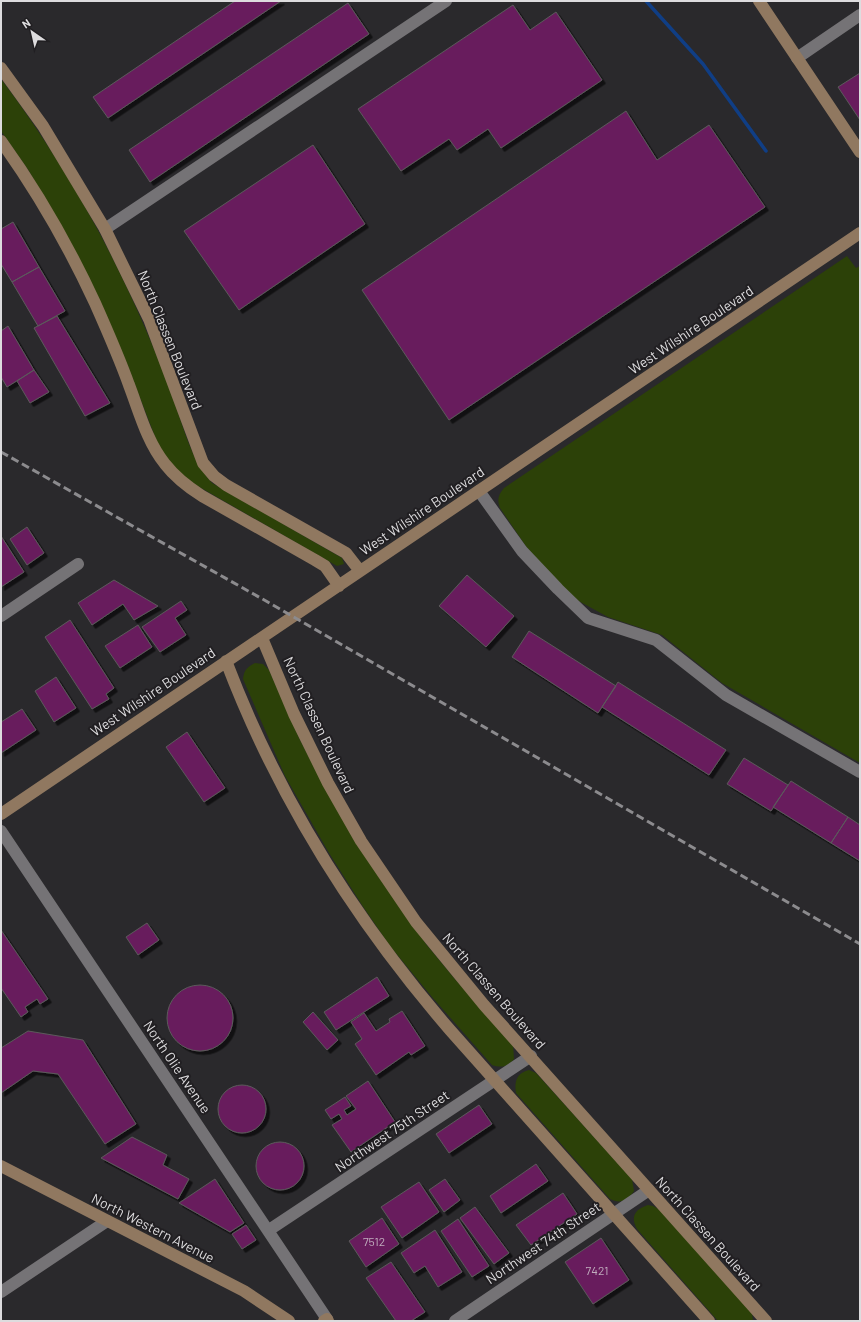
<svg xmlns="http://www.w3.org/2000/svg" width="861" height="1322" font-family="Barlow,sans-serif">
	<defs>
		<filter id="shadow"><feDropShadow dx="3.5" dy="3.5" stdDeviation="0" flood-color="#0009"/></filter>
	</defs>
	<rect width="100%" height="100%" fill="#2a292c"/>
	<path fill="#2c4108" d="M1,79c58,77 106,160 144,249 11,25 21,50 30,76 10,28 17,57 37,79l130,75 2,6 -7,2 -141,-81 -19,-14 -18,-24 -32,-83 -37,-84 -61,-109 -28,-40z
		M847,256l9,12 4,-2v497l-138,-80 -60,-48 -54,-18 -33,-18 -39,-38 -36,-53c-3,-8 -2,-13 4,-20z
		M255,663l8,1 6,6 31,70 21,40 105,164 28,34 59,66 1,15c-6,8 -13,9 -22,6l-60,-68 -42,-51 -28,-41 -33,-52 -44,-77 -42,-97c1,-9 4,-12 12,-16z
		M529,1070l7,3 96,106 2,12c-7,10 -14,13 -24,8l-94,-106c-2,-12 1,-20 13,-23z
		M648,1205l5,1 7,4 92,103 1,8h-35l-81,-92c-7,-12 -2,-20 11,-24z"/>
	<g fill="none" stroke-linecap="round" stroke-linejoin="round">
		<path stroke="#103e85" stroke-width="3.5" d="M646,1l57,63 63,87"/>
	</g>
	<path fill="#671f5d" stroke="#5c595b" filter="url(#shadow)" d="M235,1h46l-173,117 -15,-21z
		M348,3l21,31 -219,148 -21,-32z
		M513,5l17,25 26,-18 46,68 -101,68 -13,-19 -31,21 -8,-11 -48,32 -43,-62z
		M860,73v47l-22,-33z
		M626,111l31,49 52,-35 56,82 -316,213 -87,-130z
		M313,145l52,79 -126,86 -55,-79z
		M13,222l26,45 -27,15 -11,-18v-35z
		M39,267l26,44 -27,15 -26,-44z
		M57,316l53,87 -25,13 -51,-88z
		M8,326l26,44 -27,17 -6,-10v-46z
		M34,370l15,22 -19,11 -13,-22z
		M27,527l17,26 -17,12 -17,-26z
		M1,536l23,36 -23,15z
		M467,575l47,41 -28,31 -47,-41z
		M114,580l44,26 -24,14 -11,-16 -31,21 -14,-22z
		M181,601l6,9 -12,8 11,17 -26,17 -18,-25z
		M70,620l44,68 -8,6 3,5 -17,10 -47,-72z
		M138,625l14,22 -32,21 -15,-22z
		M529,631l87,55 -18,27 -86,-56z
		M56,677l20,31 -22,14 -19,-31z
		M618,682l108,68 -17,25 -107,-68z
		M22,709l14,21 -35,23v-31z
		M187,732l38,56 -21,14 -38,-55z
		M744,758l44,27 -17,26 -44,-27z
		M791,781l57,36 -17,26 -58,-36z
		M848,817l12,8v36l-29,-18z
		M147,923l12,17 -21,15 -12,-18z
		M1,930l47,69 -8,5 -3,-5 -12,8 3,5 -7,5 -20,-29z
		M377,977l12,19 -53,34 -12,-18z
		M167 1018a33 33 0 1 1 66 0a33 33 0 1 1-66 0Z
		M402,1011l23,35 -14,9 -2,-3 -33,23 -21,-31 7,-5 -11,-17 13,-9 12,18 14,-9 -1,-3z
		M313,1012l25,28 -11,10 -24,-28z
		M28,1031l55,9 53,84 -31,20 -47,-70 -25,-3 -32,22v-45z
		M368,1081l27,41 -44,30 -19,-27 10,-6 -3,-5 -8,5 -6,-9 20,-13 6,9 -7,4 3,5 9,-6 -10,-13z
		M218 1109a24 24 0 1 1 48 0a24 24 0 1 1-48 0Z
		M479,1105l13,19 -43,29 -13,-19z
		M132,1137l35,18 -4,10 26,14 -11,20 -77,-41z
		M256 1166a24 24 0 1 1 48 0a24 24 0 1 1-48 0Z
		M536,1164l12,17 -47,32 -11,-17z
		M215,1179l29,44 -14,9 -51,-29z
		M445,1179l15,21 -16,12 -15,-22z
		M419,1182l20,30 -37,26 -21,-31z
		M563,1193l14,21 -46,31 -15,-20z
		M475,1207l34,46 -15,11 -34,-46z
		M382,1218l17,26 -33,23 -17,-26z
		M458,1219l31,47 -17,11 -31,-46z
		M246,1225l10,15 -14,9 -10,-15z
		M435,1230l27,42 -24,15 -13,-21 -11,7 -13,-20z
		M601,1238l28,42 -36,24 -28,-42z
		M391,1262l34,50 -14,9h-15l-30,-43z"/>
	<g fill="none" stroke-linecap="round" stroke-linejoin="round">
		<path stroke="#757376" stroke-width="12" d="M797,58l63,-43
			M105,229l341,-228
			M479,491l43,60 36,38 30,29 68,22 70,55 134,77
			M1,616l77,-52
			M1,831l326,488
			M269,1230l262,-174
			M1,1292l106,-71
			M455,1321l194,-131"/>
		<path stroke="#907860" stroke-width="12" d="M759,1l101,151
			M1,68l42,58 62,103 44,90 54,144 11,13 12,9 120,68 14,18
			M1,141c36,50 68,106 94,162 12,27 24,54 34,82 10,26 18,57 36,79 10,13 23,23 37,32l113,64 10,6 14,20
			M262,638l32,76 34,69 33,58 55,81 68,83 282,316
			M226,661c52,137 129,259 224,369l259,291
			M1,814l859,-581
			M1,1166l243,125 45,30
			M324,1321l3,-2 1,2"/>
		<path stroke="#8c8b8e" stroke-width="3" stroke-dasharray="8 4" stroke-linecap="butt" d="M1,452l265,149 594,343"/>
	</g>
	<g text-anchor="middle" stroke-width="4" stroke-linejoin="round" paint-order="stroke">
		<g font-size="12" fill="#c0adbe">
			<text x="374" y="1246">7512</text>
			<text x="597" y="1275">7421</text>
		</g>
		<g font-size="14" fill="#dddcde" stroke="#211f22">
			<text transform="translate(691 330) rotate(-34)" y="5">West Wilshire Boulevard</text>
			<text transform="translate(170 340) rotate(68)" y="5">North Classen Boulevard</text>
			<text transform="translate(422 511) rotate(-34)" y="5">West Wilshire Boulevard</text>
			<text transform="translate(153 692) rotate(-34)" y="5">West Wilshire Boulevard</text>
			<text transform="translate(319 725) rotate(65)" y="5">North Classen Boulevard</text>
			<text transform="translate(494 991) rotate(49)" y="5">North Classen Boulevard</text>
			<text transform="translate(177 1067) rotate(56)" y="5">North Olie Avenue</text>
			<text transform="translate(392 1131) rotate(-34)" y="5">Northwest 75th Street</text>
			<text transform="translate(153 1228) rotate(27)" y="5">North Western Avenue</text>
			<text transform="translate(708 1234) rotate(48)" y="5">North Classen Boulevard</text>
			<text transform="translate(543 1243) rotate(-34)" y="5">Northwest 74th Street</text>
		</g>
	</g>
	<rect width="861" height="1322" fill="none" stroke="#dddcde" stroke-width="4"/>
	<g transform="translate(32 32) rotate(326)" stroke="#211f22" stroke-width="3" paint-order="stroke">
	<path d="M0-3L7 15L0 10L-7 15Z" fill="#dddcde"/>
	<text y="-6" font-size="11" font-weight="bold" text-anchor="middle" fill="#dddcde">N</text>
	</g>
</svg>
